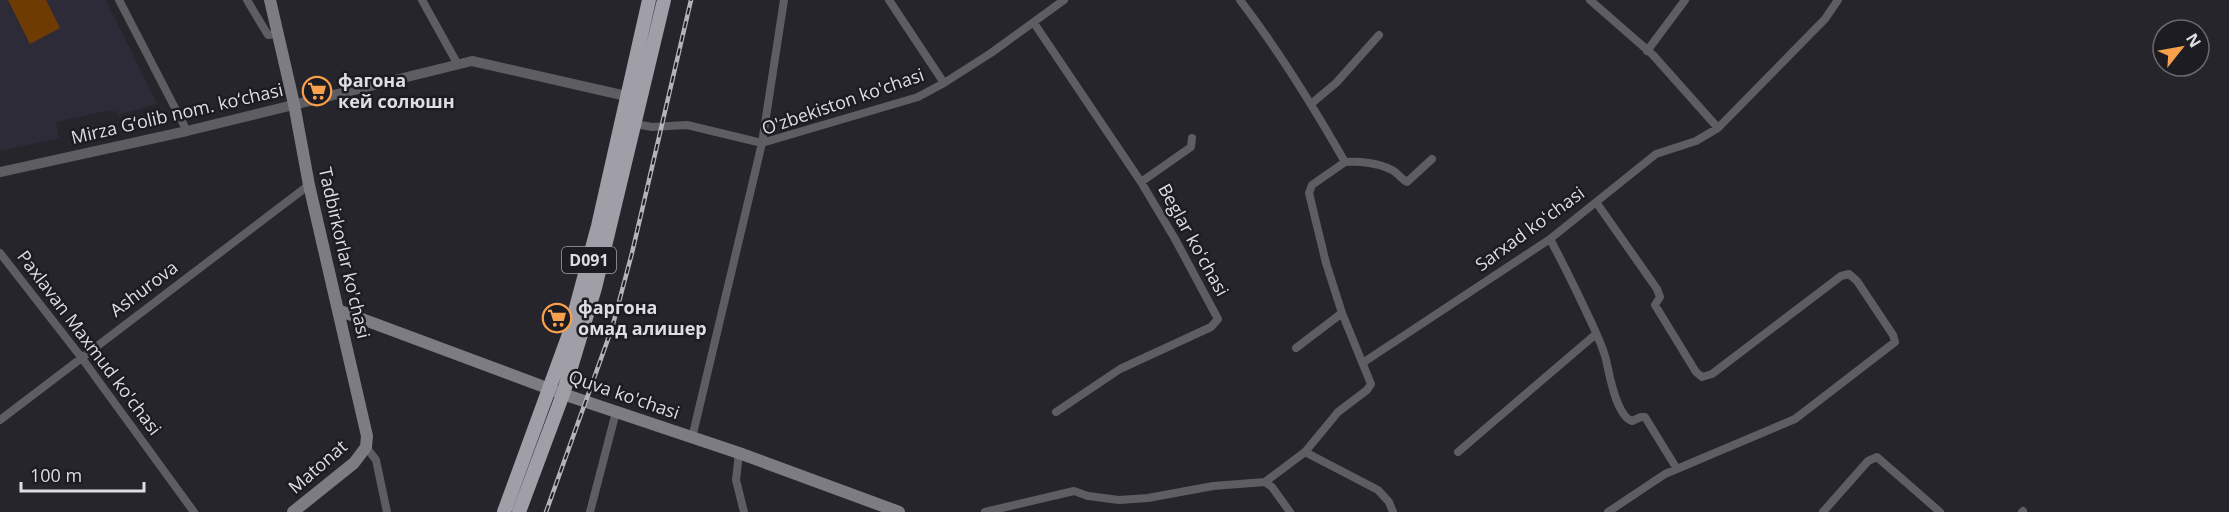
<svg xmlns="http://www.w3.org/2000/svg" width="2229" height="512" font-family="'Open Sans',sans-serif">
	<rect width="100%" height="100%" fill="#26252c"/>
	<path fill="#2d2b38" d="M0,0h106l51,104 -39,11 -1,-4 -6,1 -1,-2 -54,12 3,16 -59,13z"/>
	<path fill="#6e3c03" d="M8,0h38l14,28 -30,16z"/>
	<g fill="none" stroke-linecap="round" stroke-linejoin="round">
		<path stroke="#5e5d61" stroke-width="8" d="M119,0l68,131
			M247,0l21,35 11,-1
			M422,0l35,63
			M889,0l55,83
			M1590,0l63,55 65,73
			M1034,23l107,159 34,57 43,80 -7,8 -91,42 -64,43
			M1647,51l38,-51
			M1311,104l25,-21 43,-48
			M635,124l17,3 35,-2 75,18 22,-143
			M1345,162c15,-1 34,1 47,8 6,3 9,9 15,12l25,-23
			M1141,182l50,-35 1,-9
			M1596,202l61,87 3,8 -5,8 41,67 6,5 10,-3 129,-98 8,-2 8,7 36,54 2,7 -100,77 -130,55 -57,38
			M1550,239c15,28 29,57 43,87 5,11 12,26 14,38 3,14 10,52 25,57l9,-4h4l32,52
			M0,253l81,104 113,155
			M1296,348l46,-35
			M1364,362l186,-123 106,-85 40,-13 22,-13 107,-109 13,-19
			M0,420l309,-235
			M692,438l70,-295 156,-46 26,-14 47,-30 73,-53
			M366,447l10,13 11,52
			M1305,452l73,38 11,12 4,10
			M1458,452l138,-118
			M739,453l-3,27 8,32
			M1265,482l7,5 18,25
			M590,512l26,-100
			M985,512l89,-21 14,5 31,4 29,-2 65,-12 52,-4 40,-30 33,-40 29,-22 4,-6 -29,-71 -16,-50 -17,-70 3,-8 33,-23c-32,-56 -66,-111 -105,-162
			M1823,512l45,-51 9,-4 63,55
			M2022,512l1,-1"/>
		<path stroke="#5e5d61" stroke-width="10" d="M0,172l187,-41 285,-70 163,37"/>
		<path stroke="#7d7c82" stroke-width="12" d="M270,0l24,104 15,81 58,251 -1,11 -12,16 -61,49
			M338,310l225,84 176,59 160,59"/>
		<path stroke="#a09ea6" stroke-width="14" d="M504,512l64,-175 30,-111 51,-226
			M519,512l44,-118 32,-106 69,-288"/>
		<g stroke="#b4b3b8" stroke-width="4.5">
			<path id="rail" d="M546,512l66,-184 20,-75 59,-253"/>
		</g>
		<use href="#rail" stroke="#1d1c22" stroke-width="2" stroke-dasharray="7" stroke-linecap="butt"/>
	</g>
	<defs>
		<g id="supermarket-ring" transform="scale(1.5)"><circle r="9.5" fill="#1d1c22" stroke="#f9a04d" stroke-width="1.5"/><path d="M-6-5.5h2.5l.6 2H6L4.5 2H-2.5L-4.4-4H-6ZM-1.5 3.2a1.3 1.3 0 1 0 .1 0ZM3 3.2a1.3 1.3 0 1 0 .1 0Z" fill="#f9a04d"/></g>
	</defs>
	<g fill-rule="evenodd">
		<use href="#supermarket-ring" x="317" y="91"/>
		<use href="#supermarket-ring" x="557" y="318"/>
	</g>
	<g text-anchor="middle" stroke-width="5" stroke-linejoin="round" paint-order="stroke">
		<rect fill="#1d1c22" stroke="#a4a3a8" stroke-width="1.5" x="562" y="247" width="54" height="26" rx="4.5"/>
		<g font-size="16" font-weight="bold" fill="#dedde2">
			<text x="589" y="266">D091</text>
		</g>
		<g font-size="18" font-weight="bold" fill="#dedde2" stroke="#1d1c22" text-anchor="start">
			<text x="338" y="87">фагона<tspan x="338" dy="21">кей солюшн</tspan></text>
			<text x="578" y="314">фаргона<tspan x="578" dy="21">омад алишер</tspan></text>
		</g>
		<g font-size="18" fill="#dedde2" stroke="#1d1c22">
			<text transform="translate(843 102) rotate(-19)" y="6">O'zbekiston ko'chasi</text>
			<text transform="translate(177 114) rotate(-13)" y="6">Mirza G‘olib nom. ko‘chasi</text>
			<text transform="translate(1530 229) rotate(-36)" y="6">Sarxad koʻchasi</text>
			<text transform="translate(1193 240) rotate(61)" y="6">Beglar koʻchasi</text>
			<text transform="translate(344 253) rotate(77)" y="6">Tadbirkorlar ko'chasi</text>
			<text transform="translate(144 289) rotate(-37)" y="6">Ashurova</text>
			<text transform="translate(89 343) rotate(53)" y="6">Paxlavan Maxmud ko'chasi</text>
			<text transform="translate(624 395) rotate(19)" y="6">Quva ko'chasi</text>
			<text transform="translate(318 467) rotate(-41)" y="6">Matonat</text>
		</g>
	</g>
	<g transform="translate(2181 48) rotate(59)"><circle r="28" fill="#1d1c22" stroke="#6a696f" stroke-width="1.5"/>
	<path d="M0-4.5L10 22L0 15L-10 22Z" fill="#f9a04d"/>
	<text y="-9" font-size="16" font-weight="bold" text-anchor="middle" fill="#dedde2">N</text>
	</g>
	<path d="M21 482v9h123v-9" fill="none" stroke="#dedde2" stroke-width="3"/>
	<text x="30" y="482" font-size="18" fill="#dedde2" stroke="#1d1c22" stroke-width="4.5" paint-order="stroke">100 m</text>
</svg>
